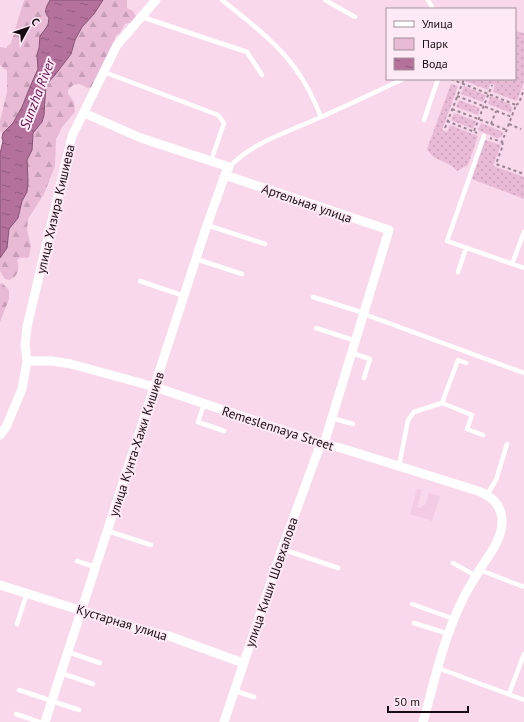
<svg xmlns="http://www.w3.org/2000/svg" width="524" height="722" font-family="'PT Sans',sans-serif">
	<defs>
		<pattern id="green-dots" width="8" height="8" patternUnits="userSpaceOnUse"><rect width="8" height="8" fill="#e8bad6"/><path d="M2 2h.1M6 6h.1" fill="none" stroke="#c69fb7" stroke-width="1.8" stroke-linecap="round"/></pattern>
		<pattern id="forest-firs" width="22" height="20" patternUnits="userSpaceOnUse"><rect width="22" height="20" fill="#e8bad6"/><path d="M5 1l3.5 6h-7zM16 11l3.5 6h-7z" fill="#c69fb7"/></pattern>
		<pattern id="water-ripples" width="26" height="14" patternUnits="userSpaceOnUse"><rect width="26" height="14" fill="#b4719c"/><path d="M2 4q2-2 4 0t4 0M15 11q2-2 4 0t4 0" fill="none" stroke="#915b7e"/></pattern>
	</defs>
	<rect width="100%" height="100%" fill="#f9d8ec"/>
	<path fill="#f3cbe3" d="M417,489l5,1 -5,17 4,1 2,-3h2l4,-12 11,3 -8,25 -22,-7z"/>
	<path fill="url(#green-dots)" d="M515,31l9,2v49l-7,19 -24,-9 2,-7 -5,-1 -2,6 -23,-9 1,-2h49z
		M451,84l7,2 -16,44 5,2 3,-7 28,11 -10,29 -11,6c-10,-12 -22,-8 -30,-22z
		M464,86l22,9 -3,7 -22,-8z
		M490,96l20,8 2,4 -1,5 -23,-9z
		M459,100l21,8 -2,7 -22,-8z
		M454,113l22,8 -3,8 -22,-9z
		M481,123l22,9 -1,4 -5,2 -19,-8z
		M485,140l16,5 -8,21 31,11v22l-52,-20z"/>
	<path fill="url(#forest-firs)" d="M24,0h26l-5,9 4,9v3l-1,4 -5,5 -6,25 1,14 -16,38 -9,16 -10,10 -3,-2v-10l7,-29v-21l-7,-6v-18l6,1 5,-5z
		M103,0h24v8l6,3 4,7 -5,4 -7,2 -5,9 -5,4v4l-22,45c-6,5 -8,-1 -14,-2 -2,0 -4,1 -6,1l-5,5v4l6,8 1,10 -13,15 -6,12 -1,27 -11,28 -16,25 -1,11 4,16 -2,11 -3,1c-4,-1 -6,-1 -9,2 3,9 1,17 -8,20l-4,-1 -5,-8v-13l7,-10 2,-19 9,-11 4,-17 4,-6 2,-14 -1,-21 5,-10 1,-17 9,-11 4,-18 -1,-19 10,-10 16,-21 4,-14 7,-13 12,-13z
		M2,283l7,7v9l-9,23v-38z"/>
	<path fill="url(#water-ripples)" stroke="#855373" d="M50,0h53l-9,14 -12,13 -7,13 -4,14 -16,21 -9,10 -2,30 -2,7 -9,11 -1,17 -5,10 1,21 -1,11 -5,9 -4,17 -9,11 -2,19 -7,10v-104l3,-13 -1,-3 1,-5 10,-10 9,-16 8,-20 8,-18 -1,-14 2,-7 1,-12 8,-11 1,-7c-6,-7 -3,-10 1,-18z"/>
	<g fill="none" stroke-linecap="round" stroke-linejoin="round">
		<path stroke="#9b8391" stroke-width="2" stroke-dasharray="3 3" stroke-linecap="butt" d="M451,79l65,26 -14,37 -12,-4
			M457,96l55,21
			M516,105l3,-2 5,-14
			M452,109l55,21
			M447,121l30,12
			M491,124l5,-13
			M509,124l12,5
			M445,128l19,-49
			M474,131l18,-46
			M502,142l1,3 -7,19 28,10"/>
		<path stroke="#fff" stroke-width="4.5" d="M222,0c26,21 53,41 73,68 11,15 19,31 26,49
			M325,0l30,17
			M428,0l5,9
			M142,17l105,35 15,23
			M104,72l114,43 6,8 -13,38
			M424,120l14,-41
			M484,136l-37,105 77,27
			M229,167c25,-25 54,-33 85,-47 30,-13 59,-27 89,-41
			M207,225l58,19
			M196,259l46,15
			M512,264l12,-32
			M458,272l8,-24
			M140,281l44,15
			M313,297l51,16
			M364,314l160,59
			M316,328l40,13
			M352,353l18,6 -6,19
			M442,403l16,-43 8,3
			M204,404l-6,18 26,9
			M332,418l21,6
			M399,466l9,-46 6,-8 28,-9 30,12 -5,14 16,6
			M487,495l9,-15 11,-36
			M108,531l43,14
			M282,549l56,19
			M77,561l18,6
			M453,563l23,13
			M480,570l44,17
			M412,604l42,15
			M414,623l35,11
			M17,624l10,-31
			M68,652l32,11
			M438,668l86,32
			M61,673l32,11
			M19,690l60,20
			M235,691l19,6
			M509,694l15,-40
			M16,714l23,8"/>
		<path stroke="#fff" stroke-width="9" d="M225,175l164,55 -65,214
			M27,361h25l19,3 84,23 166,56 20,5 137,43c13,5 23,13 24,28 1,19 -12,35 -22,50 -6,11 -14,22 -19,34 -18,37 -27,80 -38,119
			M0,435l6,-8 16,-38 5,-28 -2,-16 2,-18 45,-191 45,-91 39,-45
			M0,585l140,44 29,7 74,27
			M45,722l162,-497 18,-50 4,-8 -88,-29 -57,-25
			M224,722l58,-173 39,-106"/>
	</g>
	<g text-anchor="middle" stroke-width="4" stroke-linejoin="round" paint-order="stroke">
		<g font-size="13" fill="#170c13" stroke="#feeaf6">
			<text transform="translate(307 203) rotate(19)" y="5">Артельная улица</text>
			<text transform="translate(55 209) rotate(-77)" y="5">улица Хизира Кишиева</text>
			<text transform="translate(278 428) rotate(18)" y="5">Remeslennaya Street</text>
			<text transform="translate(136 444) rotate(-72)" y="5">улица Кунта-Хажи Кишиев</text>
			<text transform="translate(271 582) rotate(-71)" y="5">улица Киши Шовхалова</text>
			<text transform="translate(122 622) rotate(17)" y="5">Кустарная улица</text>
		</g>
		<g font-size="14" font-style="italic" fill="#64114e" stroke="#feeaf6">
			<text transform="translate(37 94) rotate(-69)" y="5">Sunzha River</text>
		</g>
	</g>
	<rect x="386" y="8" width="130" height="72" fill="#feeaf6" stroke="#a2919b"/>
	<rect x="394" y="21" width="20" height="6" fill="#ffffff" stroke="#a2919b"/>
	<text x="422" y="28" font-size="12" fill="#170c13">Улица</text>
	<rect x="394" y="38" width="20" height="12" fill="#e8bad6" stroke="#a2919b"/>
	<text x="422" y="48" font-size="12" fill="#170c13">Парк</text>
	<rect x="394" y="58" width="20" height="12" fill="url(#water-ripples)" stroke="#a2919b"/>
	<text x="422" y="68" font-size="12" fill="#170c13">Вода</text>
	<g transform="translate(28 28) rotate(50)" stroke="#feeaf6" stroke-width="3" paint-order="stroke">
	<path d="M0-3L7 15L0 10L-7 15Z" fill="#170c13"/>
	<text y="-6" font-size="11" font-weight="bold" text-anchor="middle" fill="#170c13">С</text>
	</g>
	<path d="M388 706v6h80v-6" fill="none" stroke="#170c13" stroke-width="2"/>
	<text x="394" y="706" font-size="12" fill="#170c13" stroke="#feeaf6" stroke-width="3" paint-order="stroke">50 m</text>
</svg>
